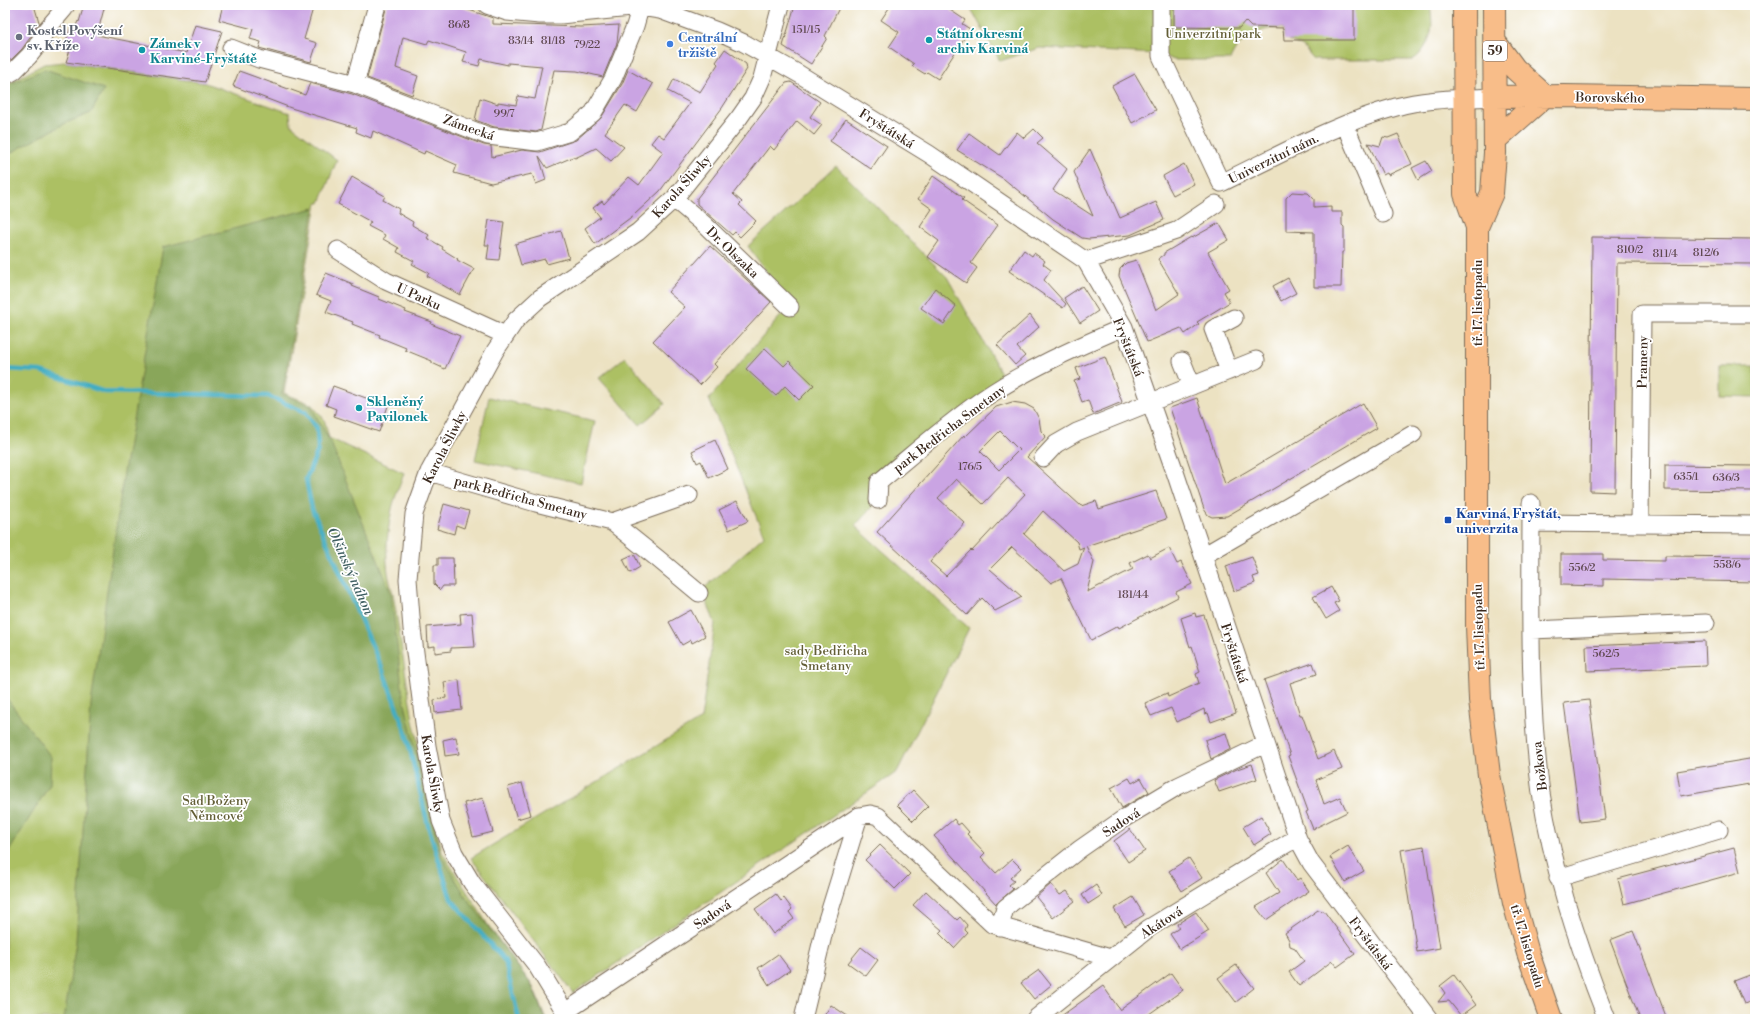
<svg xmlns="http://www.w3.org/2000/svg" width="1760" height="1024" font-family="'Libre Bodoni',serif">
	<rect width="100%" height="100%" fill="#fff"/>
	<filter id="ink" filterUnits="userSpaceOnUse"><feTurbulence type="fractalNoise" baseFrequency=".025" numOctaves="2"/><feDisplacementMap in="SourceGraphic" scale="8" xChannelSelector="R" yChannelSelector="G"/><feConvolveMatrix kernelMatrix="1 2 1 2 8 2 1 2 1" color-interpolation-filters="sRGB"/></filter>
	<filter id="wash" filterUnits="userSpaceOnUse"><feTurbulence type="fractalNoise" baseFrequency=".012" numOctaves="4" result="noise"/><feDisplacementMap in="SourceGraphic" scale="16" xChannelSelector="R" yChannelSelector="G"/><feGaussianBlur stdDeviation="0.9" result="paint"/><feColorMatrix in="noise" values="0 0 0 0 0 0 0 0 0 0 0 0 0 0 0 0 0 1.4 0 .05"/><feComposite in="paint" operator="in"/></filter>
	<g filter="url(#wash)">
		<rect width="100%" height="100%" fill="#ece2c2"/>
		<path fill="#acc064" stroke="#747541" d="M969,5h461c1,8 3,18 1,26 -2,11 -9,24 -19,29h-98l-11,-13 -19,-9 -1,-10c-23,-1 -44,10 -53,32h-56l-16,-6 -119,-6 -39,13z
			M65,62l140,21 85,30 1,12 46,35 -17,43h-3l-33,190 27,11 13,15 5,19 75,35c-4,13 -11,27 -13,41 -5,25 -7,55 2,79l20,128 29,131 46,73 45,62 13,32h-541v-934l39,-21z
			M836,166l111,111 54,96 -18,26 -104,83 -1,18 -23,26 114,102 -72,144 -324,221 -102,-135 230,-139 14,-96 -13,-33 62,-54 -55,-137 81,-94 -42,-59z
			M625,357l40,47 -25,21 -41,-47z
			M1719,366h36v31l-36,-1z
			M489,397l106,24 -14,62 -106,-23z"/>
		<path fill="#89a65a" stroke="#62683c" d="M45,69l59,20 -13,24 -25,10 -61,33v-70z
			M314,208l-32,186 29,12 20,37 60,150 12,103 38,159 25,42 65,87 14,35h-481l12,-77 15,-238 33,-232 39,-225z
			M5,696l46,61 -1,27 -45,74z"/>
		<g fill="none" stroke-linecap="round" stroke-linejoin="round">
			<path stroke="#43adc3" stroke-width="4.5" d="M5,369l35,2 65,21 163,4 37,16 12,16 1,22 -12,29 6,30 70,159 24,65 23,96 22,70 54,62 14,58"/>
		</g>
		<g id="blocks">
			<path fill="#caa4e3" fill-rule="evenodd" d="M5,5h29l5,17 -5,8 -3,-1 1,6 -10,14 -11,11h-6z
				M84,5h21l-8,30 89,18 9,-28 27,6 -17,51 -139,-20 4,-12 -4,-1 2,-8h-2l5,-15 4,2 3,-7 1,1z
				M223,5h91l-10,34 13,4 -6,19 -52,-14 2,-6 -11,-3 3,-10 -34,-9z
				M387,5h67l39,13v6l88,3 38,-2 -2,18 -14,34 -26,-6 -23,-1 -13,60 -5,2 -42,-5 -19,-7 5,-22 18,6v-2l18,3 2,-9 17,3 7,-33 -34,-3v2l-27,-6 -2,7 -16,-4 3,-10 -37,-12 -2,4 -24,-7 -7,31 22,8 -6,19 -45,-17z
				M795,5h37v2l7,1 -14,28 2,2 -16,26 -28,-18z
				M891,5h62l-3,5 15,10 -3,4 8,5 -32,50 -11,-7 -2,2 -13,-8 2,-2 -25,-17 10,-15 -18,-12z
				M1174,5h180v35h-70l-1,-12 -32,-1 -6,-6 -6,7 -65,-1z
				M725,49l21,15 1,5 -25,39 -62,83 -26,24 -39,29 -10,-16 15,-11 -7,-9 9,-7 2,3 25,-27 10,8 24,-33 -12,-9 7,-9 6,4 26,-35 -22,-12 6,-12 26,13 18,-28 -2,-2z
				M628,70l25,14 -16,28 -12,-7 -20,28 19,14 -13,14 -15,-13 -21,10 -2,-1 -26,11 -8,-12 7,24 -10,4 -4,-10 -41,9 -37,-10 3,-8 -32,-14 -1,3 -51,-23 -2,7 -15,-6 1,-4 -66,-20 -58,-22 6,-15 66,24 5,-12 42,11 132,51 7,1 1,11 30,-7 18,2 36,-12 25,-22 21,-34z
				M1135,74l21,36 -24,13 -20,-37z
				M791,82l29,20 -10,15 12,8 -8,10 -17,-14 -23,29 -4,-4 -37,48 9,8 -3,3 17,16 -16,16 -5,-5 -3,3 -35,-31v-6l89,-115z
				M846,119l41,27 -16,23 -41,-28z
				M1034,129l9,9 -6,5 30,26 -14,21 40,26 -19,-44 16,-23 30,69 36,-16 8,18 -34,15 -41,4 -7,-1 -29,-19 -49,-40 -47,-29 12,-17 31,22 17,-23 7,6z
				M1398,134l14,30 -24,11 -1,-2 -4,2 -15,-32 12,3 3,-9 5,1z
				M1426,161l6,10 -14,9 -6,-12z
				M1184,164l10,20 -21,11 -10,-19z
				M933,176l31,22 -2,2 36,25 -27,38 6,5 -11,15 -38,-26 11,-16 -19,-14 12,-18 -14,-10z
				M352,177l33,19 -2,4 16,9 -1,4 15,9 -1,3 17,10 -2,3 16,9 -1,2 16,10 -1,1 17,9 -14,26 -33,-19 2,-3 -17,-9 2,-3 -17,-9 2,-4 -16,-9 2,-4 -17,-9 3,-4 -33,-18z
				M1292,192l16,1 6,6v8l17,-1v6h11v13l2,2v25h-2l-1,35h-27v-55l-28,-1v-33z
				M489,220l15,2 -5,38 -12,-1 2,-14h-4z
				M1219,223l10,17 -21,12 21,37 -5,3 6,10 -33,20 2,2 -14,10 -4,-6 -34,14 -28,-66 1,-7 6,-6 10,-3 20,50 23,-16 -21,-35 6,-4v-2l27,-16 1,1z
				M561,231l8,27 -22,6 -2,-5 -24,6 -6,-21z
				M1592,237l163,2v25l-138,-1 -2,229 -25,-1z
				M710,246l61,56 -57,62 3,3 -17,18 -47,-44 32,-34 -17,-15 25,-28h1z
				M1024,250l8,6 2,-3 11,8 -2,3 8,6 -7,10 22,24 -3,4 -54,-37z
				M326,273l27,11 -1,2 27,11v2l27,11 -1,2 27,10 -1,2 29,12 -15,33 -13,-6v-2l-27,-11 1,-2 -27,-11 1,-2 -28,-11 1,-2 -27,-10 5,-11 -15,-6z
				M1288,278l8,15 -15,8 -8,-15z
				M1082,286l16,25 -18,12 -16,-25z
				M935,288l21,18 -12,18 -23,-16z
				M1030,315l9,12 -22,20 8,9 -10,9 -18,-20z
				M765,348l19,18 5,-5 25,24 -15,15 -14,-14 -9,10 -30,-27z
				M1105,357l17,45 -29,12 -5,-14 -6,2 -8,-21 6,-2 -4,-11z
				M333,386l55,20 -9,26 -45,-16 2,-7 -10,-4z
				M1197,398l28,86 138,-81 14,25 -150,88 -15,1 -4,-2 -4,-6 -34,-101z
				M1012,402l13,2 9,5 5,10 2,12 5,5 -19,21 54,49 15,-5 3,8 57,-18 10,28 -80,27 8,16 -7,30 46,-23 -3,-6 18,-9 2,4 19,-10 8,16 4,-2 11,22 -16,8 2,5 -59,31 -1,-2 -27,14 -30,-62 -10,5 -39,-36 -22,22 32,28 -27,14 -13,-13 -15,17 -90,-83 87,-97 1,2 31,-30zM1000,431l19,19 -20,20 -19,-19zM1008,478l17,16 -53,57 -1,-1 -25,26 -16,-14 35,-39 -27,-25 18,-19 27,25zM1043,511l34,31 2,7 5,-2 -6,17 -14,7 -40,-37z
				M715,440l13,29 -19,9 -8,-17 -4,2 -5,-12z
				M1665,465l90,1v25l-90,-1z
				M737,501l11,20 -19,9 -10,-20z
				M444,504l25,7 -5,17 -8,-3 -2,9 -17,-5z
				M634,554l6,13 -10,6 -7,-14z
				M1561,554h42v6l62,1v-5l90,1v25l-152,-3v7l-42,-1z
				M1252,557l7,18 -6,2 2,6 -21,8 -8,-25z
				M438,558h15l1,28h-11l-3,4 -6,-6v-19h4z
				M1331,587l8,14 -5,2 5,8 -13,8 -13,-22z
				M691,610l14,26 -11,6 -2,1 -1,-3 -9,5 -13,-23z
				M472,613l3,34 -24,1v3l-16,2v-7l-7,1 -1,-20 34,-3 -1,-10z
				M1195,613l1,4 8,-2 32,98 -25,9 -3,-9 -3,1 -1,-5 -27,13 -6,-14 -20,8 -6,-13 22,-10 1,4 31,-14 -3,-9 4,-2 -8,-26 -2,1 -9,-29z
				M1705,641l1,25 -119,5 -1,-25z
				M1313,663l4,11 -27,9 10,32h2l16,44 16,-8 8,18 -26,11 8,24 16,-7 7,15 -34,17 -7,-17 2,-1 -20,-55 2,-1 -26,-75z
				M459,680l3,30 -27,3 -1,-13 12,-2 -2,-16z
				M1589,700l16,119 -25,3 -16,-119z
				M1226,733l5,16 -20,10 -6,-19z
				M456,737l3,17 -14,2 -2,-16z
				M1755,758v25l-74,13 -4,-25z
				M1252,764l5,15 -38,13 -5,-12 23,-11z
				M1129,778l3,5 9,-5 8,14 -27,16 -11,-20z
				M522,783l9,32 -14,4 -9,-32z
				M913,790l15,16 -15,15 -16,-16z
				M483,798l10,34 -20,5 -9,-34z
				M1261,816l10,18 -17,11 -11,-18z
				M954,819l4,6 3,-2 8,9 -2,2 18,19 -4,4 15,16 16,-14 9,9 -11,10 4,3 -5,4 4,4 -17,15 -62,-68z
				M1130,829l15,22 -17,11 -14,-21z
				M880,845l30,29 -15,15 -30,-29z
				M1348,846l16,25 -19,11 -15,-25z
				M1424,846l16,102 -23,4 -16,-102z
				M1734,848l6,24 -116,32 -6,-25z
				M1189,858l13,20 -20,13 -13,-20z
				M1283,859l14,21 3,-2 9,13 -43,29 -10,-13 23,-14 -13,-20z
				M1051,884l9,11 7,-4 8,10 -22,17 -17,-21z
				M1096,885l6,10 -14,9 -6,-9z
				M926,891l31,29 3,-3 7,8 -2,5 3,3 -14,15 -15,-15 3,-3 -29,-25z
				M776,894l5,7 3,-3 8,11 -3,3 5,7 -21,15 -18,-25z
				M1133,897l11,18 -19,11 -11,-17z
				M1318,910l6,1 31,43 -18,13 -5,-6 -33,25 -10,-14 15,-11 -9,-13 -5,-2 -1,-6 -4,-7z
				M1196,912l13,19 -29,18 -10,-15 9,-6 -2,-4z
				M1633,931l15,38 19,50h-27l-30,-79z
				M861,947l17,13 -12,16 -18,-13z
				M778,954l12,16 -21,15 -11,-17z
				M1236,965l18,23 -18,14 -18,-24z
				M1039,970l12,15 -17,14 -13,-16z
				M1171,973l12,17 -41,29h-85l46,-33 17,24z
				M1755,973v27l-11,4 -10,-23z
				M1454,975l22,30 -15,11 -12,-15 -11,1 7,-9 -5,-7z
				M831,1005l21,14h-30z"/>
		</g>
	</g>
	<g filter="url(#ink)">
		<use href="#blocks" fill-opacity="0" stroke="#796a57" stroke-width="1"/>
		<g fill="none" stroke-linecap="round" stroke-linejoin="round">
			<g stroke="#796a57" stroke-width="19">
				<path id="minor" d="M487,5l20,7 33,3h20l81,-8 19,3 57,21 27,12 55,31 130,80 157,107 38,66 51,145 123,367 13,24 118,156
					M1161,5v51l60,127c57,-27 113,-59 175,-76 32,-9 67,-8 99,-10
					M231,48l28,11 96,25 133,52 49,6 33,-10 23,-19 20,-34 22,-53 6,-21
					M5,76l9,-5 15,-15 8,-10 9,-16 18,-21 2,-4
					M355,84l22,-79
					M1345,125l38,89
					M674,199l31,26 85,82
					M338,250l48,31 119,54
					M1086,261l90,-30 40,-27
					M1182,361l10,25
					M1229,371l-16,-42 21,-11
					M1043,458l13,-14 21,-12 179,-72
					M429,472l107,31 76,19 45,36 42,35
					M878,500l1,-18c34,-28 68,-58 104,-83 44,-30 92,-51 141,-72
					M1531,503c0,97 -3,194 10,290 12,78 37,153 66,226
					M612,522l77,-27
					M1531,523l224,2
					M1640,523l2,-209h113
					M1203,556l210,-122
					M1531,630l175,-7
					M1558,878l161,-48
					M1000,927l5,-19 75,-59 43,-30 55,-33 87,-42
					M565,1012l294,-196 11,-2 8,2 114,108 118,34
					M567,1019l-2,-7 -28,-46 -65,-83 -18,-30 -13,-32 -14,-75 -15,-117 -4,-50 6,-65 15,-42 66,-121 21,-31 24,-22 98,-66 36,-33 65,-81 14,-20 9,-20 19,-73
					M803,1019l23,-96 33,-107
					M1035,1019l114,-91 139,-85 10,-4"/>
			</g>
			<g stroke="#796a57" stroke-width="24">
				<path id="major" d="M1464,5l1,189 12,33v399l3,74 9,75 25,128 14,50 23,66
					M1495,42l20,27 30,27
					M1495,97l69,-1 191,3
					M1495,140l50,-44
					M1477,227l15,-34 3,-40 -1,-148"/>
			</g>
			<use href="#minor" stroke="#fff" stroke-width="17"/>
			<use href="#major" stroke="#f8bd89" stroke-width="22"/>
		</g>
	</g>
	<circle fill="#6b7280" stroke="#fff" stroke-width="1.5" cx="19" cy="37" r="4"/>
	<g fill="#0f9aa8" stroke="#fff" stroke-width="1.5">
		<circle cx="929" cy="40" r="4"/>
		<circle cx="142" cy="50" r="4"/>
		<circle cx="359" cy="408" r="4"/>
	</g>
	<circle fill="#3f7fe0" stroke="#fff" stroke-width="1.5" cx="670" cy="44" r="4"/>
	<rect fill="#1a4fb4" stroke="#fff" stroke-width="1.5" x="1444" y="516" width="8" height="8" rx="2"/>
	<g text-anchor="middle" stroke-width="3.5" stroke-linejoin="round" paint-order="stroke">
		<g font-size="11" fill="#5f484f">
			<text x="459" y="28">86/8</text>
			<text x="806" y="33">151/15</text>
			<text x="521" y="44">83/14</text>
			<text x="553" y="44">81/18</text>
			<text x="587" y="48">79/22</text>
			<text x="504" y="117">99/7</text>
			<text x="1630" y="253">810/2</text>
			<text x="1706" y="256">812/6</text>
			<text x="1665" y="257">811/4</text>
			<text x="970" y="470">176/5</text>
			<text x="1686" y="480">635/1</text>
			<text x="1726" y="481">636/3</text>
			<text x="1727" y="568">558/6</text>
			<text x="1582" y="571">556/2</text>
			<text x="1133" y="598">181/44</text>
			<text x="1606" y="657">562/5</text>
		</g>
		<rect fill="#fff" stroke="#766a62" stroke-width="1" x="1483" y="41" width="24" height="20" rx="3"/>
		<g font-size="12" font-weight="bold" fill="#3b2a1e">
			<text x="1495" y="55">59</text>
		</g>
		<g font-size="13" font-weight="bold" fill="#5b616d" stroke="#fff" text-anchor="start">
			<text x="27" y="35">Kostel Povýšení<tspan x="27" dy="15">sv. Kříže</tspan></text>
		</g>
		<g font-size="13" font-weight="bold" fill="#0d838f" stroke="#fff" text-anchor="start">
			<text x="937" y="38">Státní okresní<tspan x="937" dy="15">archiv Karviná</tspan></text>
			<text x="150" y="48">Zámek v<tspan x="150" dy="15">Karviné-Fryštátě</tspan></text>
			<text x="367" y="406">Skleněný<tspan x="367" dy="15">Pavilonek</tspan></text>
		</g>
		<g font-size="13" fill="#635e36" stroke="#fff">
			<text x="1213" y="38">Univerzitní park</text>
			<text x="826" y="655">sady Bedřicha<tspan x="826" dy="15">Smetany</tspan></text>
			<text x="216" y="805">Sad Boženy<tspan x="216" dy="15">Němcové</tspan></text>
		</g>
		<g font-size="13" font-weight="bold" fill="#366cbe" stroke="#fff" text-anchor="start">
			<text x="678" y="42">Centrální<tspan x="678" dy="15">tržiště</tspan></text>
		</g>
		<g font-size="13" fill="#3b2a1e" stroke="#fff">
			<text transform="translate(1610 97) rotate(1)" y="5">Borovského</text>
			<text transform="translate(469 127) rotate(19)" y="5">Zámecká</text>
			<text transform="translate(887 128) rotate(32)" y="5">Fryštátská</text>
			<text transform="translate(1273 158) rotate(-26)" y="5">Univerzitní nám.</text>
			<text transform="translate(681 186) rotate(-48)" y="5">Karola Śliwky</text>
			<text transform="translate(733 252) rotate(44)" y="5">Dr. Olszaka</text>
			<text transform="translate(419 296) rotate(24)" y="5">U Parku</text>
			<text transform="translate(1477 303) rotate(-90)" y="5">tř. 17. listopadu</text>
			<text transform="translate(1129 347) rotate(68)" y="5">Fryštátská</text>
			<text transform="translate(1642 362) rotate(-89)" y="5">Prameny</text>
			<text transform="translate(949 428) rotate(-37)" y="5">park Bedřicha Smetany</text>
			<text transform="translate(444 447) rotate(-63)" y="5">Karola Śliwky</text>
			<text transform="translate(521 497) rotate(15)" y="5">park Bedřicha Smetany</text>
			<text transform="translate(1478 627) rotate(-92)" y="5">tř. 17. listopadu</text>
			<text transform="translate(1235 653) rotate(72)" y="5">Fryštátská</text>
			<text transform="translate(1539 766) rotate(-97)" y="5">Božkova</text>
			<text transform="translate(433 774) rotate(80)" y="5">Karola Śliwky</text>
			<text transform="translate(1121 822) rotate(-33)" y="5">Sadová</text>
			<text transform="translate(712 914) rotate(-34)" y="5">Sadová</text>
			<text transform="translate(1161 922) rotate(-33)" y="5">Akátová</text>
			<text transform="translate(1371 943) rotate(53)" y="5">Fryštátská</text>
			<text transform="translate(1528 946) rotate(73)" y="5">tř. 17. listopadu</text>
		</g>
		<g font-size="13" font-weight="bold" fill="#164399" stroke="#fff" text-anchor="start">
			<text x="1456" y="518">Karviná, Fryštát,<tspan x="1456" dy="15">univerzita</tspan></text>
		</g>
		<g font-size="14" font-style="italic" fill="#3e5e60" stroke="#fff">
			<text transform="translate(351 571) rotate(66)" y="5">Olšinský náhon</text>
		</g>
	</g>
	<rect width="1760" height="1024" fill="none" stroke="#fff" stroke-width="20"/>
</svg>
